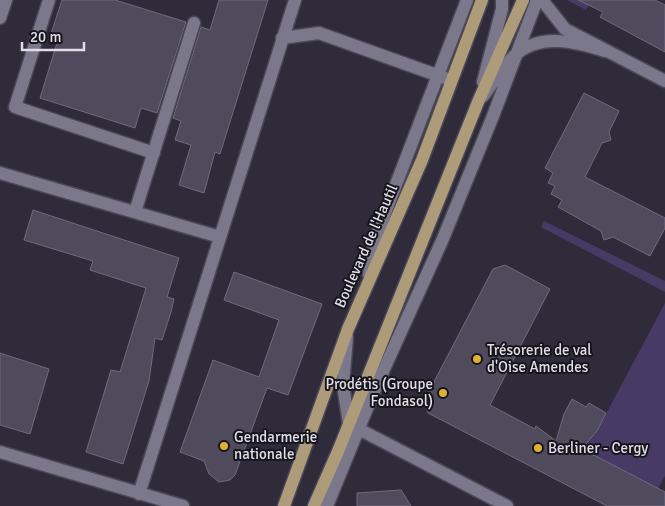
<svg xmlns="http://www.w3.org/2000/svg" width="665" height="506" font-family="Signika,sans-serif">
	<rect width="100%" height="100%" fill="#2f2b3b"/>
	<path fill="#473b66" d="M567,0h22l-2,4 2,1 -3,5z
		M544,221l121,60v11l-124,-65z
		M665,303v173l-9,16 -62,-37 -13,-2 16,-22z"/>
	<path fill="#4f4b5d" stroke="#6f6b7e" d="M62,0h53l71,22 -29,91 -16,-5 -6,20 -95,-30 17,-55 -8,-3z
		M219,0h49l-48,154 -5,-2 -11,41 -25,-8 12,-40 -16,-5 6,-19 -8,-3 28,-91 9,3z
		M578,0h77l10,5v47l-65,-35 3,-5z
		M584,93l35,18 -10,21 2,8 -9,3 -17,34 80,41v10l-15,28 -37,-19 -9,3 -3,-9 -43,-24 4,-7 -11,-6 4,-8 -7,-3 5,-10 -8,-5z
		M33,210l146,48 -12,39 7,2 -3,13 -9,28 -7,-2 -6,43 -26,83 -37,-12 25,-82 9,2 26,-84 -56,-18 3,-9 -69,-21z
		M505,265l45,24 -60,116 45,24 1,-3 20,15 8,-27 8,-15 14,8 3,-4 17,10 -9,18 -15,18 83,43v14h-58l-179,-93 -4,-12 69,-132z
		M234,272l88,32 -34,91 -21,-7 -32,87 -5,5 -11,2 -10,-8 -5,-13 -24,-9 33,-92 46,17 20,-57 -55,-20z
		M0,353l49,16 -19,65 -30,-9z
		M401,490l10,16h-54v-13z"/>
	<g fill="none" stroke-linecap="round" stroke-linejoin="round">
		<g stroke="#4b4855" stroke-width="15">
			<path id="minor" d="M49,0l-34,107 139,46
				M542,0l23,29 100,52
				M0,18l6,-18
				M282,38l37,-5 126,45
				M483,82l19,-73v-9
				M483,96c10,-13 19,-28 31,-40 26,-24 62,-14 91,-5
				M0,173l220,64
				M135,212l59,-189
				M369,275l6,-36 92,-239
				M347,337l-4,48 6,39 158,82
				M0,452l183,54
				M139,494l156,-494
				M327,506l48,-117 67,-148 51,-125 44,-116"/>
		</g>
		<g stroke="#4b4855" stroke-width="15">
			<path id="major" d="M284,506l64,-177 74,-169 60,-160
				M314,506l25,-57 139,-347 45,-102"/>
		</g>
		<use href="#minor" stroke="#7c788b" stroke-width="12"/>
		<use href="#major" stroke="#ae9b7a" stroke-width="12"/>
	</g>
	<g fill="#deb133" stroke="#16151c" stroke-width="2">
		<circle cx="477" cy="359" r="5"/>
		<circle cx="443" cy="393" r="5"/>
		<circle cx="224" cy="446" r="5"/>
		<circle cx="538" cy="448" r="5"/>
	</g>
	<g text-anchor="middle" stroke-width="4" stroke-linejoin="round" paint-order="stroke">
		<g font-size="15" fill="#e0dde8" stroke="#16151c">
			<text transform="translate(366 246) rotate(-66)" y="5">Boulevard de l'Hautil</text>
		</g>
		<g font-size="15" fill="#e0dde8" stroke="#16151c" text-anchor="start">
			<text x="487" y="355">Trésorerie de val<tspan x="487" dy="17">d'Oise Amendes</tspan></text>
			<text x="433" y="389" text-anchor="end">Prodétis (Groupe<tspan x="433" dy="17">Fondasol)</tspan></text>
			<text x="234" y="442">Gendarmerie<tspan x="234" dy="17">nationale</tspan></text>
			<text x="548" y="453">Berliner - Cergy</text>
		</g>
	</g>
	<path d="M22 42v8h62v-8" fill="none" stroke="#e0dde8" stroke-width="2.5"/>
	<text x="30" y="42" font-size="15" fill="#e0dde8" stroke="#16151c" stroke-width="4" paint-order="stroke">20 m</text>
</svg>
